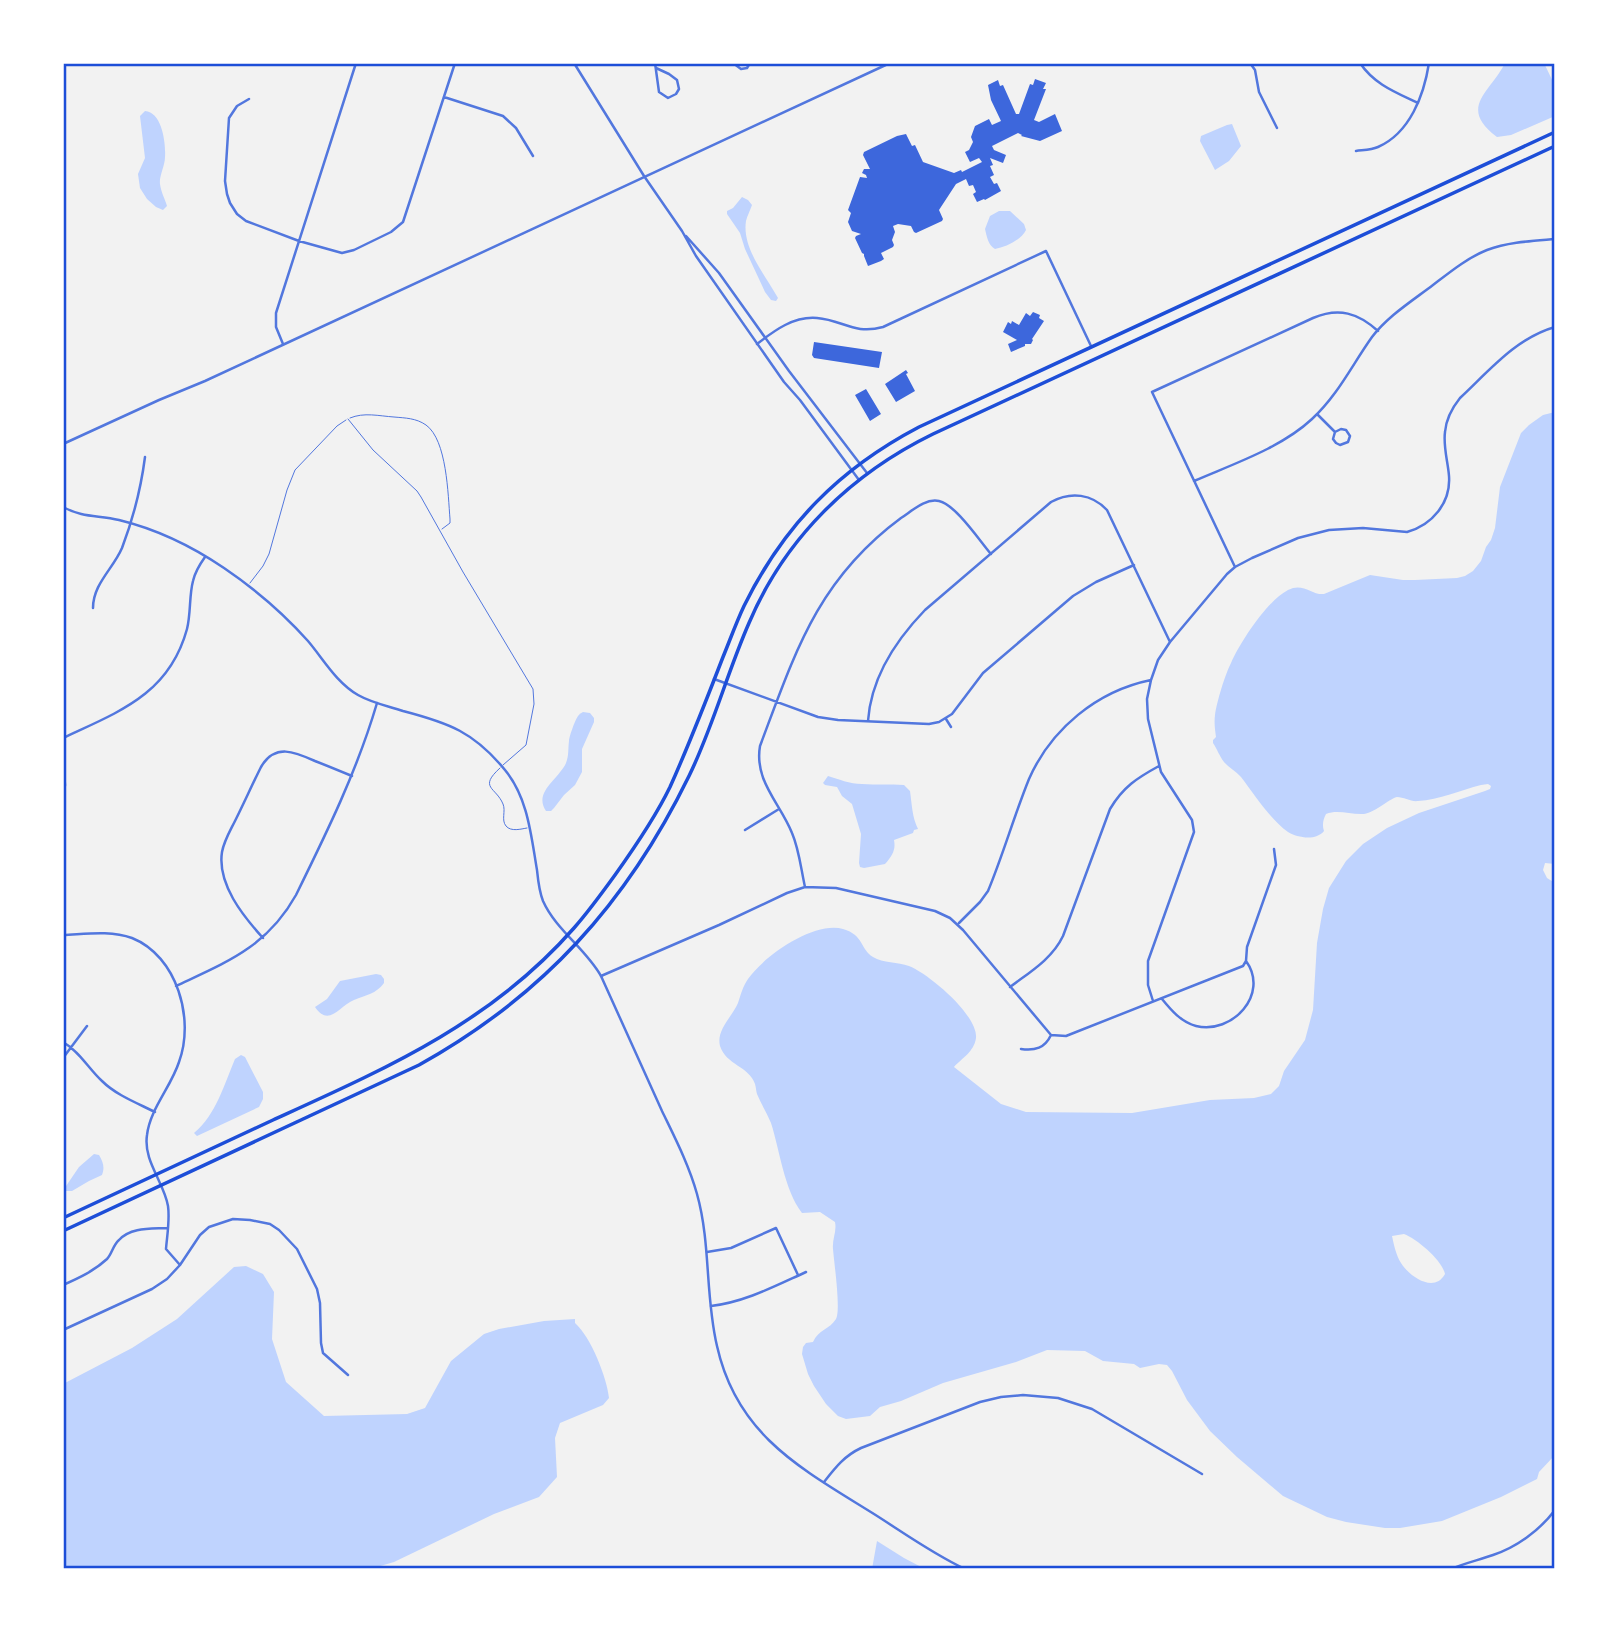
<svg xmlns="http://www.w3.org/2000/svg" width="1618" height="1632" font-family="'DejaVu Sans',sans-serif">
	<rect width="100%" height="100%" fill="#f2f2f2"/>
	<path fill="#bfd3fe" fill-rule="evenodd" d="M1505,63h39l11,23v30l-44,19 -14,2c-40,-30 -6,-45 8,-74z
		M145,111c17,1 21,32 20,46 0,9 -6,19 -5,27 1,8 5,15 7,22l-4,4 -7,-3 -9,-8 -7,-11 -2,-14 7,-16 -5,-42z
		M1232,124l9,22 -12,15 -14,9 -15,-29 1,-5 26,-11z
		M742,197l6,3 4,5c-2,6 -5,11 -6,16 -4,26 17,51 29,72l3,5 -2,3 -5,-1 -6,-8 -20,-43 -5,-16 -13,-19v-3l6,-3z
		M999,211h11l14,13 2,6c-5,10 -20,17 -31,19 -7,-4 -8,-12 -10,-20l5,-13z
		M1555,412v452l-10,-1 -2,7 4,8 8,5v572l-16,17 -2,7 -36,18 -59,24 -42,7h-15l-39,-6 -19,-5 -44,-21 -46,-39 -27,-26 -23,-31 -15,-29 -5,-6 -8,-1 -19,4 -6,-4 -31,-3 -18,-10 -38,-1 -31,12 -73,21 -42,18 -21,6 -10,9 -24,3 -8,-3 -12,-12 -12,-18 -6,-12 -6,-20 1,-7 3,-4 7,-1c5,-12 17,-13 23,-23 5,-9 -2,-57 -3,-70 -1,-10 4,-17 2,-27l-15,-10 -18,1c-18,-24 -22,-62 -31,-90 -4,-10 -10,-19 -14,-29 -1,-3 -1,-7 -2,-10 -6,-18 -29,-19 -35,-38 -4,-16 12,-29 18,-43 3,-9 5,-17 10,-24 16,-23 66,-58 95,-50 21,6 17,20 30,28 10,6 25,5 36,9 20,8 69,49 67,72 -2,14 -14,20 -22,29l47,37 25,8 106,1 78,-13 44,-2 17,-4 8,-8 5,-15 21,-31 8,-30 4,-67 6,-34 6,-21 17,-27 17,-17 24,-16 32,-15 66,-22 5,-2 1,-3 -3,-2 -7,1c-20,5 -42,15 -63,16 -7,1 -14,-4 -21,-4 -5,0 -21,15 -33,17 -13,1 -26,-5 -38,0 -3,6 -4,11 -2,17 -8,10 -26,7 -36,1 -18,-13 -34,-38 -47,-55 -5,-6 -12,-9 -17,-15 -4,-5 -7,-13 -11,-19v-3l3,-3c-1,-7 -2,-15 -1,-22 2,-14 10,-40 16,-52 10,-22 36,-62 57,-73 15,-8 23,5 36,4l46,-19 33,5h12l42,-2 8,-2 8,-5 8,-10 5,-14 5,-7 4,-12 5,-41 21,-54 8,-8 14,-10zM1404,1234c13,5 38,26 41,40 -11,20 -36,2 -44,-11 -5,-8 -7,-18 -9,-27z
		M583,712l7,1 4,5v4l-12,27v23l-7,13 -11,10 -10,13 -3,3h-5c-13,-19 13,-32 20,-48 3,-7 2,-15 3,-22 0,-4 7,-24 10,-26 1,-2 3,-2 4,-3z
		M828,776c10,3 22,8 34,8 14,1 28,0 42,1l6,6c2,14 2,26 8,38l-4,1 -1,3 -19,7c2,10 -2,16 -9,24l-21,4 -4,-1 -1,-4 2,-29 -9,-30 -10,-8 -5,-9 -12,-2 -2,-2z
		M376,974l5,1 3,4v4c-8,11 -18,12 -30,17 -14,5 -25,28 -39,7l12,-8 13,-18z
		M241,1055l4,2 18,35v7l-4,8 -62,29 -3,-3c22,-18 30,-48 41,-74z
		M94,1154l5,1c4,7 6,12 3,20l-13,6 -17,10h-6l-2,-2 15,-22z
		M246,1266l17,8 11,18 -2,47 14,43 38,34 83,-2 18,-6 26,-47 33,-27 15,-5 45,-8 31,-2v4c16,14 32,55 34,75l-6,7 -43,18 -5,15 2,39 -18,20 -45,17 -100,48 -24,7h-307v-185l69,-36 45,-29 57,-52z
		M877,1541l27,17 21,11h-53z"/>
	<path fill="#3d67dc" d="M1035,79l11,4 -3,6h3l-12,31 5,2 16,-8 7,17 -22,10 -19,-5 1,-1 -4,-2 -26,13 2,4 12,5 -3,8 -13,-5 3,7 -3,1 4,9 -4,2 4,7 3,-1 4,8 -16,9 -1,-1 -7,3 -4,-8 3,-2 -3,-7 -4,1 -3,-7 -10,5 -17,26 4,9 -1,2 -26,12 -2,-1 -3,-6 -13,-2 -5,2 2,6 -3,8 2,5 -1,2 -12,6 3,6 -3,2 -13,5 -4,-10v-2l-2,-1 -7,-15 1,-2 5,-2 -9,-3 -4,-9 3,-9 -3,-3 12,-33 7,1 -1,-3 -4,-2 2,-4h6l-7,-14 1,-3 33,-16 9,-2 6,12 3,-1 8,17 31,11 7,-3 1,2 20,-10 -3,-4 -9,4 -5,-10 4,-2 4,-8 -2,-5 4,-11 14,-7 3,6 9,-4 -10,-21 -3,-15 10,-5 2,6 3,-1 13,29h3l11,-30 3,1z
		M1033,312l7,3 -1,3 5,3 -12,18 1,1 -2,4h-6v2l-14,6 -3,-8 9,-4 -14,-8 5,-10 3,2 1,-3 7,4 7,-12 4,3z
		M814,342l68,10 -3,16 -65,-10 -2,-3z
		M906,370l2,3 -2,1 9,17 -19,11 -11,-18z
		M866,389l15,25 -11,7 -15,-26z"/>
	<g fill="none" stroke-linecap="round" stroke-linejoin="round">
		<path stroke="#5277de" stroke-width="1" d="M350,418c14,-6 29,-2 44,-1 11,1 22,1 32,8 21,15 22,70 24,94v4l-8,6
			M348,419l25,31 44,41 4,6 42,75 70,117 1,15 -8,41 -23,20
			M250,583l13,-17 6,-12 18,-64 8,-20 42,-44 9,-6
			M500,768c-22,20 -4,19 3,36 3,7 -2,16 3,22 5,6 15,3 21,2"/>
		<path stroke="#5277de" stroke-width="2.5" d="M655,63l4,29 9,6 8,-4 3,-5 -2,-9 -8,-6 -13,-6
			M733,63l8,6 6,-1 3,-5
			M1250,63l5,7 4,22 18,36
			M1360,63c14,21 35,29 58,40
			M444,97l59,19 13,12 17,28
			M249,99l-12,7 -8,12 -4,63 2,13 3,9 7,11 9,7 53,20 43,12 12,-3 37,-18 12,-10 52,-159
			M1356,151c7,-1 15,-1 22,-4 32,-14 46,-52 51,-84
			M283,344l-7,-17v-14l80,-250
			M757,344c18,-14 37,-28 60,-26 26,2 37,17 66,9l163,-76 45,95
			M1317,414l18,18 -2,7 3,4 4,2 8,-3 2,-6 -4,-6 -5,-1 -6,3
			M1194,481c39,-17 87,-33 118,-62 26,-24 40,-54 60,-82 16,-21 40,-36 61,-52 17,-13 34,-27 54,-35 22,-8 45,-9 68,-11
			M1235,567l-83,-175 161,-74c26,-11 45,-5 65,13
			M93,608c0,-24 20,-39 29,-60 11,-29 19,-60 23,-91
			M714,679l104,38 20,3 91,4 10,-2 13,-8 31,-41 90,-77 23,-14 38,-17
			M946,719l5,8
			M868,721c3,-43 28,-81 57,-111l126,-108c20,-11 41,-8 56,8l63,132
			M63,738c55,-26 106,-43 124,-109 4,-16 2,-33 6,-48 2,-9 7,-17 12,-24
			M63,757l2,28 -2,13
			M745,830l34,-21
			M805,887c-4,-18 -6,-38 -13,-54 -12,-30 -38,-52 -32,-87 35,-93 57,-166 141,-228 11,-7 24,-20 38,-17 17,4 40,39 52,53
			M959,923l21,-21 8,-11c15,-36 26,-75 41,-112 22,-50 68,-88 122,-99
			M63,935c23,-1 47,-5 69,3 45,18 63,81 47,124 -8,25 -29,47 -32,73 -4,26 17,47 21,71 2,14 -1,30 -2,43l14,16
			M263,938c-20,-22 -46,-54 -41,-86 2,-11 8,-21 13,-31 9,-18 17,-36 26,-54 14,-24 34,-15 54,-6 13,5 25,10 37,15
			M601,976l118,-51 68,-32 18,-6 31,1 99,23 15,7 13,12 88,105 15,1 177,-70 3,-5 1,-14 29,-82 -2,-16
			M176,986c51,-24 91,-39 120,-91 31,-63 61,-124 81,-192
			M1010,987c20,-15 42,-28 53,-51l47,-127c13,-22 27,-31 49,-43
			M1162,999c9,11 19,23 34,27 36,9 74,-32 50,-65
			M1153,1001l-5,-16v-24l46,-129 -2,-12 -31,-48 -13,-53 -1,-20 4,-19 7,-20 12,-18 57,-68 8,-7 17,-9 46,-20 31,-8 34,-2 44,4c25,-7 44,-29 42,-56 -1,-14 -6,-29 -4,-44 1,-12 7,-24 15,-34 29,-27 56,-60 95,-71
			M63,1042c17,10 25,26 39,39 14,14 35,22 53,31
			M1021,1049c14,2 24,-1 30,-14
			M63,1058l24,-32
			M707,1252l24,-4 45,-20 22,47
			M63,1285c16,-7 31,-14 44,-26 5,-5 6,-14 12,-19 12,-13 32,-11 48,-12
			M711,1306c34,-4 64,-20 95,-34
			M63,1330l89,-41 15,-10 13,-14 20,-30 9,-8 24,-8 17,1 20,4 9,6 18,19 20,40 3,14 1,40 2,10 25,22
			M824,1482c11,-14 20,-26 37,-34l119,-46 21,-5 22,-2 35,3 34,11 110,65"/>
		<path stroke="#5277de" stroke-width="2.5" d="M574,63l70,113 38,55 14,25 88,126 16,18 59,80
			M686,236l33,37 70,98 78,102
			M63,444l96,-44 46,-19 685,-318
			M63,507c20,11 35,8 56,13 37,9 74,27 105,48 31,21 60,46 84,73 16,19 28,41 50,54 14,8 30,11 45,16 46,12 71,21 102,59 23,28 26,65 32,100 1,10 2,21 6,31 13,29 42,47 58,75 20,45 41,90 61,135 13,27 27,54 35,83 14,50 8,102 20,152 20,90 85,123 157,168 30,19 59,40 91,55
			M1451,1569c14,-6 28,-9 42,-14 24,-8 47,-25 62,-45"/>
		<path stroke="#1d4ed8" stroke-width="3.5" d="M63,1218c70,-33 140,-66 210,-98 112,-51 218,-97 301,-192 15,-17 28,-35 41,-53 20,-28 40,-57 55,-88 19,-42 36,-86 53,-130 7,-17 13,-34 21,-51 40,-81 95,-137 175,-179l636,-295
			M63,1231l356,-166c124,-69 208,-162 270,-289 24,-49 38,-103 60,-153 36,-85 102,-149 184,-189l622,-288"/>
	</g>
	<rect width="1618" height="1632" fill="none" stroke="#ffffff" stroke-width="130"/>
	<rect x="65" y="65" width="1488" height="1502" fill="none" stroke="#1d4ed8" stroke-width="2.5"/>
</svg>
